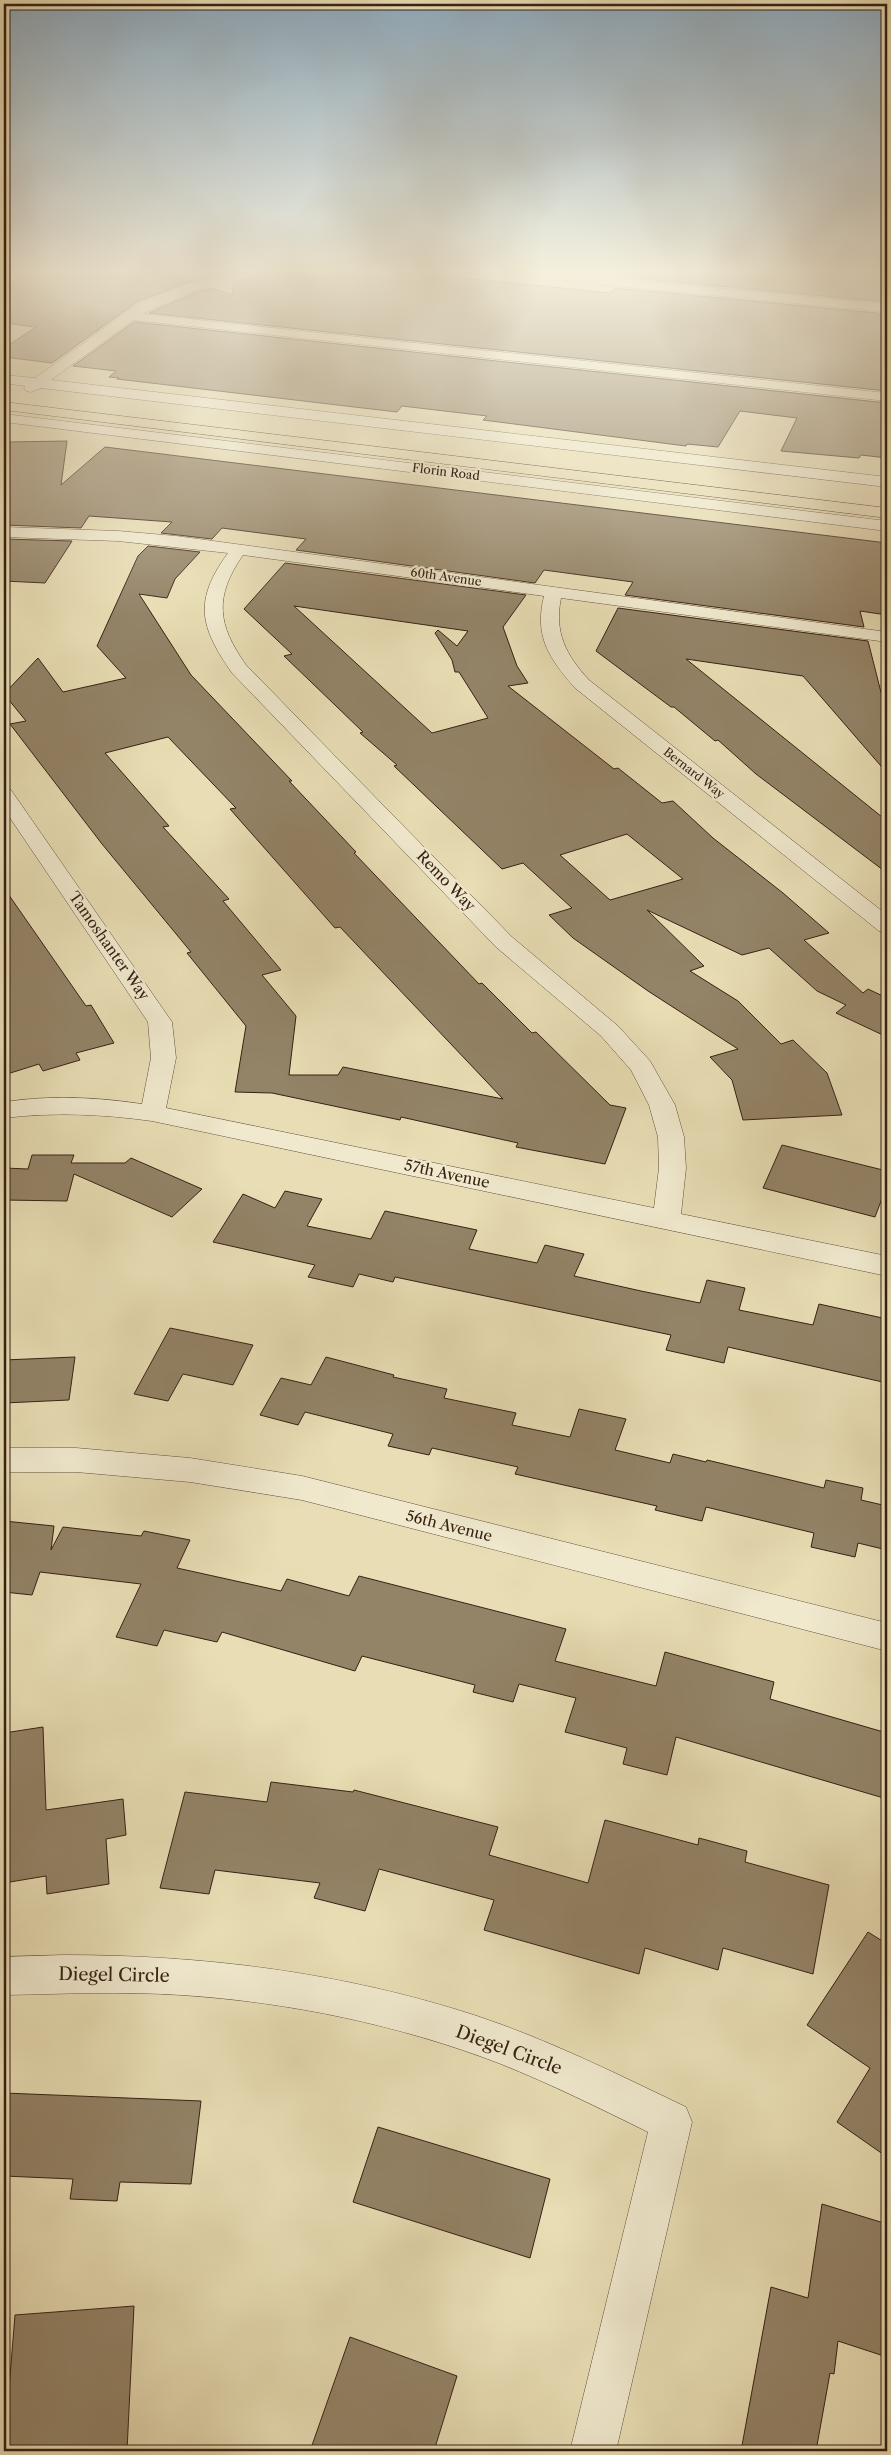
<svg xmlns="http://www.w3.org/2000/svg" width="891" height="2455" font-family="'Libre Caslon Text',serif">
	<rect width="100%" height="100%" fill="#e8ddb4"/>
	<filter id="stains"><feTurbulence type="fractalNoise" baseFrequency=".004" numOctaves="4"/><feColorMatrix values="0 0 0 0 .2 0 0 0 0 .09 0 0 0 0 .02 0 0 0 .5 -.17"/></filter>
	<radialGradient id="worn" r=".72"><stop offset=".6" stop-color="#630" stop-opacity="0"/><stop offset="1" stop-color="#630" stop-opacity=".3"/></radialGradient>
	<path fill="#938367" stroke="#362114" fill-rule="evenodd" d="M27,272h141l24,9 -54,20 -86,62 -48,-6v-9l32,-21 -32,-4v-35z
		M255,272h152l203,21 5,-5 272,26v77l-738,-78 45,-20 19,-5 19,7 2,-13 17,-4z
		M628,272h259v30l-263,-25z
		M134,322l753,81v55l-26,-3 -2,3 -78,-7 16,-33 -57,-7 -22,36 -31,-3 -1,2 -203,-26 4,-4 -85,-10 -5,6 -280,-33 2,-1 -10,-1 7,-6 -43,-5z
		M67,441l-6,44 44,-38 782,96v72l-27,-4 4,16 -239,-32 8,-13 -89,-12 -9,13 -239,-33 10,-11 -84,-11 -10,11 -51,-6 11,-11 -83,-6 -8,12 -77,-3v-51l5,-32z
		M4,539l68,2 -27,42 -41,-2z
		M148,546l52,6 -25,27 -8,19 -28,-4 52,81 101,106h-3l67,71 -2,1 125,131 3,-1 50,50 4,-1 74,73 16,3 -21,56 -89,-17 2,-4 -117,-26 -1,3 -128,-27 -37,-1 11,-66 -59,-73 4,-1 -89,-108 -92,-120 16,-3 -22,-27 34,-36 25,34 63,-14 -29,-32 41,-90zM168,737l68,71 -6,1 105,119 5,-1 163,172 -160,-32 -5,8h-49l7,-59 -34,-41 19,-5 -58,-69 6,-2 -66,-72 6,-1 -64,-73z
		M285,563l241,32 -23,32 14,39 11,17 -20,3 106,83 4,-1 44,35 11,-2 40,37 70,55 46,40 -25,7 59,53 5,-4 19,9v39l-51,-24 10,-8 -29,-14 -48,-43 -27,7 -95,-45 57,56 -14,5 48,30 43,43 12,-4 34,33 15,42 -99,5 -11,-40 -22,-23 28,-8 -90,-58 -75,-53 -24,-23 23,-7 -49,-45 -21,6 -108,-103 3,-1 -37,-32 3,-1 -79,-76 8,-2 -48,-45zM294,606l174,25 -11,15 -19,-16 -3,3 17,27 3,12h4l29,46 -56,15zM627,834l56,45 -73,21 -50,-45z
		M618,608l250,33 19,75v57l-84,-97 -117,-17 201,162v52l-131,-99 -38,-34 -3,1 -41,-34h-3l-75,-56z
		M4,888l82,118 5,-1 23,38 -38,10 4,7 -37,11 -4,-7 -35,11z
		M782,1145l105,26v14l-12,32 -112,-29z
		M32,1155h42l-3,8h54l6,-5 71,31 -30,28 -98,-43 -7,27 -63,-1v-32l24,1z
		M285,1191l37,8 -15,27 64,13 14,-28 92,19 -8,19 68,14 8,-18 39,9 -10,22 67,15 59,12 7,-23 38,8 -6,22 74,15 6,-21 68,15v64l-159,-36 -4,16 -58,-13 5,-15 -276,-58 -2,5 -34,-8 -6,13 -45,-10 7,-12 -102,-23 30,-48 32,14z
		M170,1328l83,17 -20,40 -50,-11 -15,27 -34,-7z
		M75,1357l-6,43 -65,3v-43z
		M326,1357l68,18 -1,2 54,12 -3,9 72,15 -4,12 58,12 9,-28 47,10 -11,31 55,13 3,-9 33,8 1,-2 117,28 2,-8 37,8 -2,12 26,6v44l-29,-7 -3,14 -44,-10 3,-14 -108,-26 -4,14 -47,-11 2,-4 -142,-32 3,-7 -86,-19 -3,7 -41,-9 5,-12 -88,-22 -7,13 -38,-10 21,-37 30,7z
		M4,1521l50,5 -3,24 12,-23 78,9 3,-5 46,9 -13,28 104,23 6,-12 62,17 10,-20 207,53 -11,32 101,25 9,-34 109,30 -4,17 117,34v66l-211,-62 -9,38 -44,-11 4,-16 -62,-16 11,-34 -57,-14 -6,18 -40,-10 2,-7 -113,-29 -7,15 -133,-39 -5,10 -53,-12 -7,16 -41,-9 25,-53 -101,-12 -8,23 -28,-3z
		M43,1727l3,83 77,-11 3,36 -20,4 3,45 -62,10 -1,-18 -42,7v-150z
		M271,1782l82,10 1,-2 144,37 -9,28 99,28 17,-63 93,25 1,-7 48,13 -2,11 84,23 -16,89 -90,-26 -5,22 -73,-22 -6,26 -155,-44 10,-30 -115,-31 -14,42 -51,-13 6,-15 -105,-13 -6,24 -49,-6 25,-96 82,10z
		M868,1932l19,12v213l-50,-35 33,-54 -63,-43z
		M4,2093l197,8 -10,83 -71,-2 -3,19 -47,-2 3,-20 -69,-3z
		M378,2127l172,52 -20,79 -177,-56z
		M822,2204l65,20v133l-49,-16 -4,33 -4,-1 -14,78h-75l30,-164 37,11z
		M134,2306l-7,145h-123l11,-136z
		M350,2337l107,39 -23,75h-124z"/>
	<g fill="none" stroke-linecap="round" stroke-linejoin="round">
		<g stroke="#62503c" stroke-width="1">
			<path id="street" d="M234,273h19l-2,3 -58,15 -51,23 745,79v8l-754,-81 -82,60 836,97v10l-846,-99 -10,4 -5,-1 -2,-3 1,-2 -21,-3v-8l31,3 104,-75 44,-18z
				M516,273h40l331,31v8l-365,-35z
				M4,414l883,107v10l-883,-109z
				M4,527l114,4 58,5 711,96v10l-326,-44c-7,35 5,57 28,82l298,235v18l-8,-2 -304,-243c-26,-30 -41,-51 -31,-92l-301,-41c-29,42 -26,69 3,110l266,272 106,89 32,35 25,44 9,32 2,31 -5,46 206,42v20l-735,-155c-50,-7 -98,-9 -148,-3v-16c46,-7 92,-5 138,2l9,-46 -3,-36 -144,-213v-21l7,2 161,232 4,36 -10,50 488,100 5,-40 -1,-31 -9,-32 -18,-35 -30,-34 -105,-89 -264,-274c-32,-46 -39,-72 -4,-120l-110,-12 -114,-4z
				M4,1448h72l114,10 112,18 585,147v28l-585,-151 -112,-18 -114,-10h-72z
				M64,1955c139,0 276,17 410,60 73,24 143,59 212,92l6,15 -76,329h-46l78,-319c-49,-24 -97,-48 -147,-68 -101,-39 -212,-62 -320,-69 -60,-4 -118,-1 -177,0v-38z"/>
		</g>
		<g stroke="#362114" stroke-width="1">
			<path id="primary" d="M4,402l883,106v10l-883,-108z"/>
		</g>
		<use href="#street" fill="#f0e9ce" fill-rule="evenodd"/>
		<use href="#primary" fill="#e8ddb4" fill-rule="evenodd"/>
	</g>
	<linearGradient id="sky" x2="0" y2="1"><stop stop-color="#8fabbe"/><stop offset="0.44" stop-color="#f5f0dd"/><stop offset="1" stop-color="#f5f0dd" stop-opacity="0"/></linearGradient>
	<rect width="891" height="616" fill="url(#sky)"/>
	<g text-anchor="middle" stroke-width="4.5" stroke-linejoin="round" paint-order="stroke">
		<g font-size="12" fill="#362114" stroke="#f0e9ce">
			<text transform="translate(446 472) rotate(7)" y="4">Florin Road</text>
			<text transform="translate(446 577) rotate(8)" y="4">60th Avenue</text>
			<text transform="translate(694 773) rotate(38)" y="4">Bernard Way</text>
		</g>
		<g font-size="15" fill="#362114" stroke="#f0e9ce">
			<text transform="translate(446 881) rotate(46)" y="5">Remo Way</text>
			<text transform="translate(109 946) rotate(55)" y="5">Tamoshanter Way</text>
			<text transform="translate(447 1174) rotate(12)" y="5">57th Avenue</text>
			<text transform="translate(449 1526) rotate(14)" y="5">56th Avenue</text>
		</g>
		<g font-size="18" fill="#362114" stroke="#f0e9ce">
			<text transform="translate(114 1975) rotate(1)" y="6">Diegel Circle</text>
			<text transform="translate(509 2050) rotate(20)" y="6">Diegel Circle</text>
		</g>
	</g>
	<rect width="891" height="2455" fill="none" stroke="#e8ddb4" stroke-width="20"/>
	<rect x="5" y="5" width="881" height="2445" fill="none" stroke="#362114" stroke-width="2.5"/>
	<rect x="10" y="10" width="871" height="2435" fill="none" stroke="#362114"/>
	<rect width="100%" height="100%" filter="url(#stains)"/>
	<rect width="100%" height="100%" fill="url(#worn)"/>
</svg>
